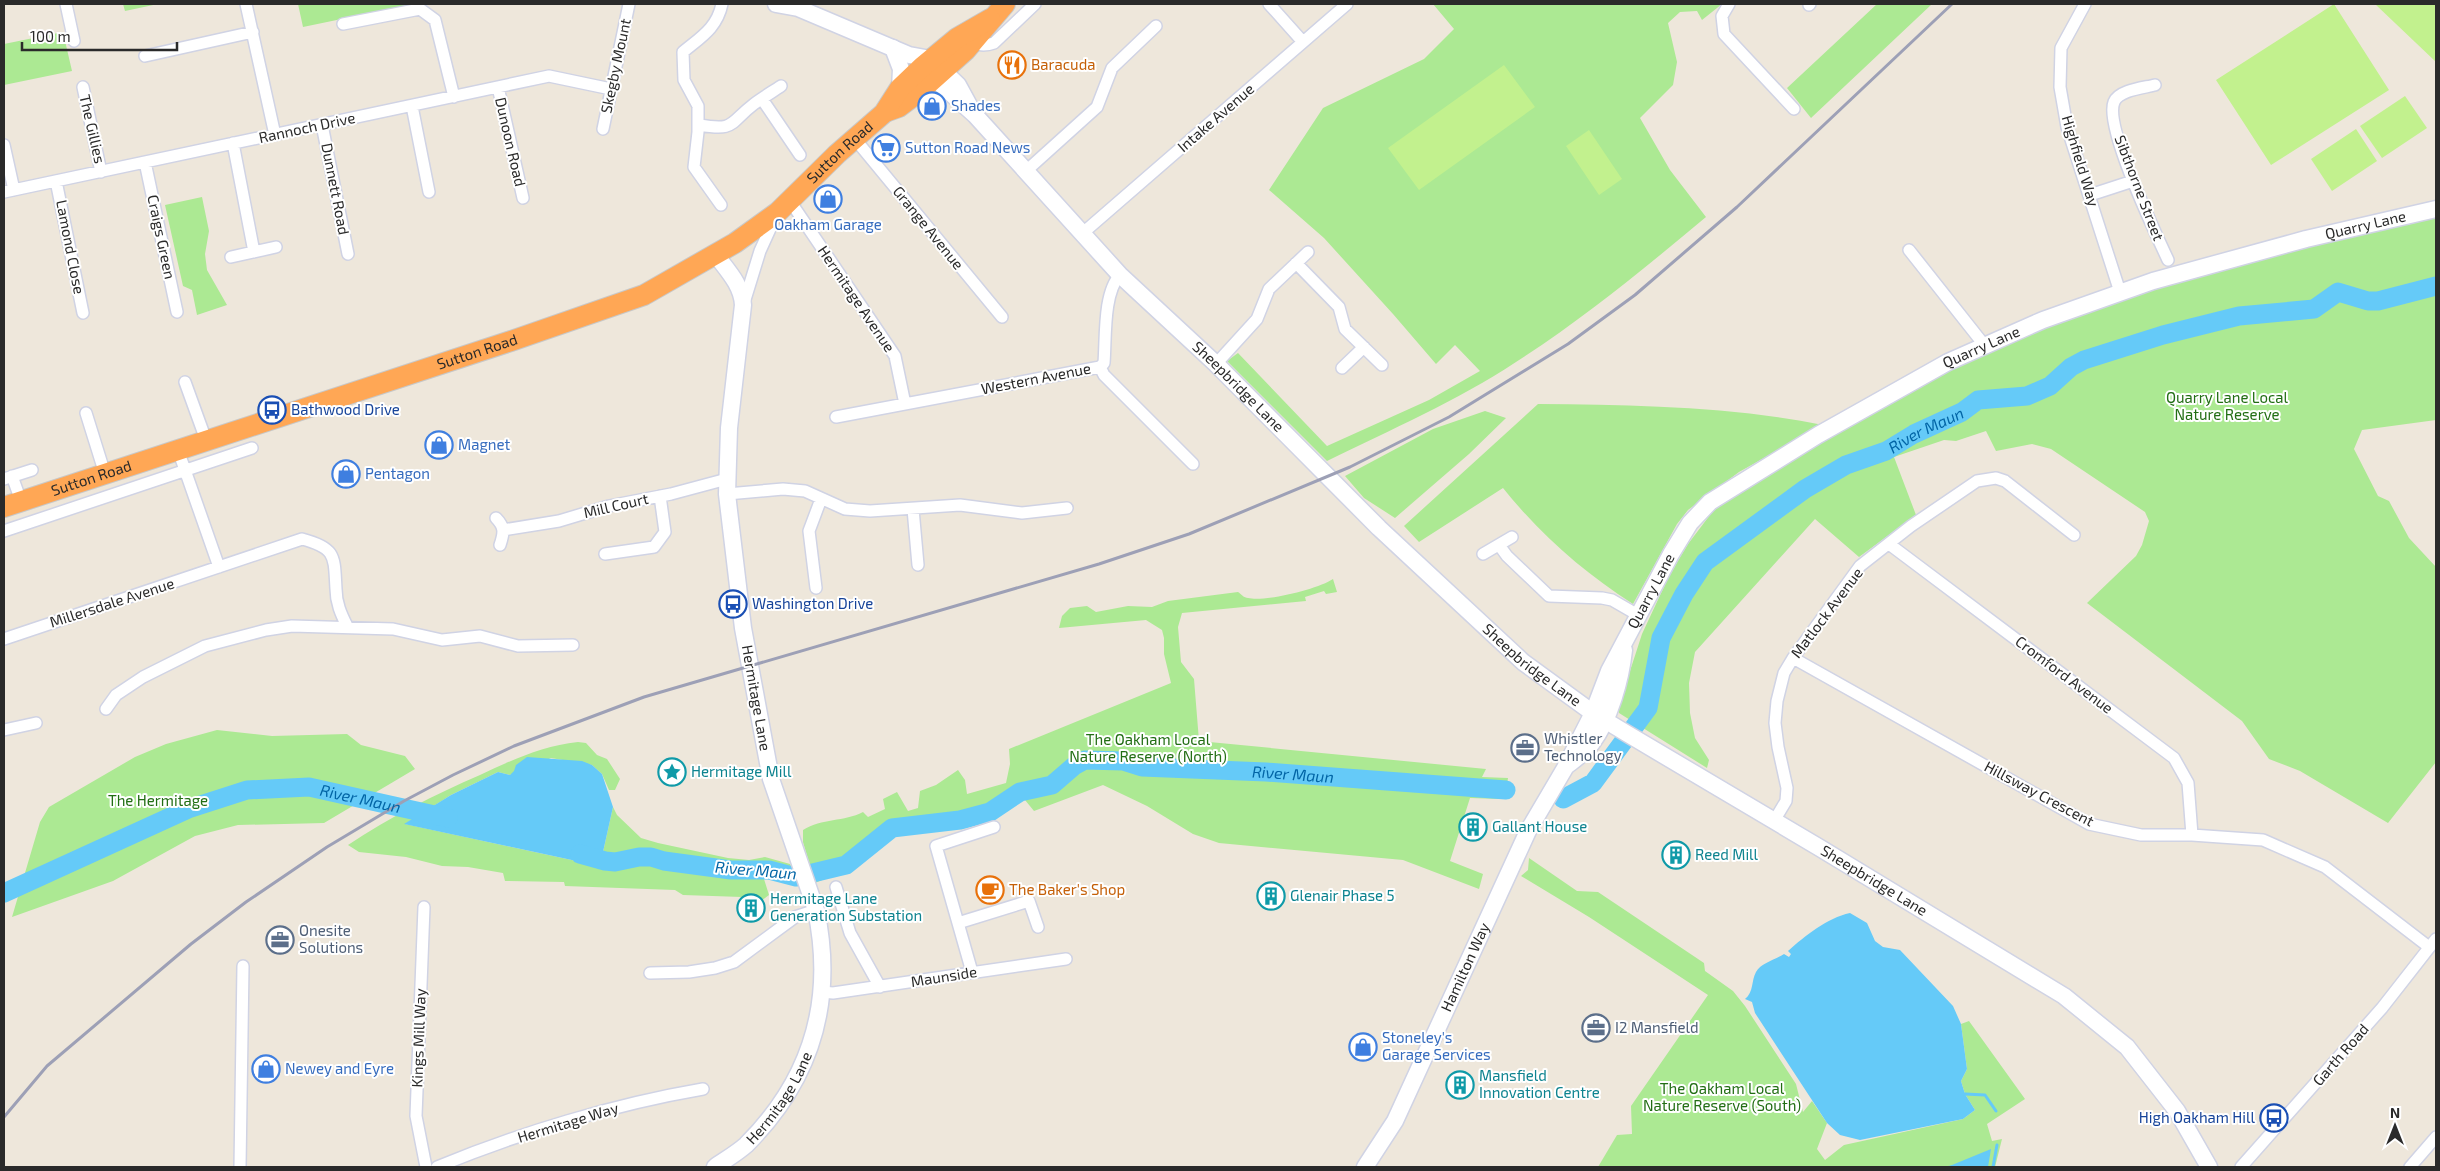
<svg xmlns="http://www.w3.org/2000/svg" width="2440" height="1171" font-family="'Exo 2',sans-serif">
	<rect width="100%" height="100%" fill="#eee7db"/>
	<path fill="#ace993" d="M123,4h35l-33,7z
		M298,4h104l7,1 -106,22z
		M1433,4h289l-20,16 -5,-9 -17,1 -12,11 9,39 -4,23 -33,33 30,52 36,47c-61,51 -123,102 -190,145 -59,39 -126,68 -189,99l-100,-100 11,-8 89,93 102,-46 51,-29 -25,-26 -19,19 -43,-50 -69,-76 -55,-48 54,-82 101,-49 30,-30z
		M1877,4h55l-121,114 -24,-30z
		M63,32l9,39 -68,14v-41z
		M202,197l7,34 -4,23 2,16 20,35 -30,10 -5,-25 -9,-4 -18,-81z
		M2436,216v204l-74,10 -8,19 24,47 11,5 20,37 27,29v195l-48,61 -88,-52 -31,-12 -27,-38 -155,-118 49,-47 6,-11 7,-24 -4,-9 -94,-63 -19,-5 -36,7 -10,-20 -30,10 -12,-1 -50,17 22,58 -57,42 -44,-38 -120,133 -6,31 1,30 5,25 14,22 -2,8 -88,-55 -1,-5 24,-74 27,-58 19,-32 25,-33 75,-52 163,-92 166,-69 216,-60 78,-14z
		M1538,404c95,1 191,2 285,21l-84,47 -51,38 -11,14 -44,80c-50,-32 -93,-70 -130,-116l-84,54 -15,-16z
		M1485,411l21,7 -37,36 -74,64 -31,-20 -19,-22 88,-47z
		M1333,579l4,13 -11,2 -2,-3 -19,6 1,4 -124,12 -4,14 3,35 13,17 5,62 287,28 -4,8 26,1 -2,12 -6,9 -30,-1 -20,63 33,13 -4,15 -76,-29 -184,-17 -26,-9 -46,-28 -44,-21 -69,26 -9,-11 -13,5 -4,6 -42,14 -77,12 -29,23 -2,5 -43,18 -12,-41v-12c19,-12 41,-8 60,-18l5,5 17,-8 -2,-10 14,-7 11,19 10,-3 2,-17 16,-6 22,-15 7,10 2,14 39,-11 4,-19 -1,-15 162,-66 -7,-29v-16l-2,-8 -16,-10 -87,8 3,-12 8,-8 17,-2 9,6 32,-6 24,1 16,-6 70,-9c3,2 6,6 10,6 18,4 70,-9 85,-19z
		M217,730l55,6 75,-2 14,11 44,11 10,13 -91,54 -86,2 -43,11 -82,45 -101,36 28,-95 9,-15 86,-50 31,-13z
		M578,742l8,1 11,12 10,4 13,20 -5,11h-6l-7,-16 -10,-9 -41,-7 -41,17 -12,-3 -47,23 -46,29 176,38 24,-1 -2,-9 10,-45 4,8 24,23 17,5 70,15 21,2 16,-3 25,7 4,8 -12,6 -16,-4 -2,5 5,16 -8,6 -19,-4 -59,-2 -8,-5 -110,-4 -1,-4 -59,-1 -2,-8 -35,-6 -26,-1 -36,-9 -47,-5 -11,-7c42,-28 86,-50 132,-70 32,-15 62,-29 98,-33z
		M1529,858l48,33 21,1 106,71 1,8 28,20 12,15 51,78 7,28 9,-11 15,22 -10,26 8,11 19,-15 119,-26 12,-9 -10,-16 -4,-13 6,-12 -6,-45 8,-3 56,78 -38,25 5,17 10,-2 -7,28h-397l19,-32 15,-1 -1,-28 77,-111 -119,-78 -68,-41 7,-6z"/>
	<path fill="#c2f18e" d="M2334,4l55,86 -118,75 -55,-85z
		M2375,4h61v58z
		M1504,65l31,42 -116,83 -31,-42z
		M2405,96l22,32 -45,30 -22,-32z
		M2356,129l21,32 -45,30 -21,-32z
		M1589,130l33,49 -23,16 -33,-49z"/>
	<path fill="#65caf8" d="M527,757l55,4 10,4 10,9 11,33 -10,45 2,9 -24,1 -177,-38 47,-29 47,-23 12,3 4,-4 2,-6z
		M1850,913l17,10 8,18 8,6 17,3 53,56 8,18 6,45 -6,12 4,13 10,16 -12,9 -103,21 -20,-5 -13,-12 -72,-110 -3,-11 -7,-3c9,-7 6,-18 11,-27 5,-9 19,-12 28,-18l5,3 2,-3 -3,-3c17,-15 39,-33 62,-38z
		M1991,1149l-3,18h-43l7,-2z"/>
	<g fill="none" stroke-linecap="round" stroke-linejoin="round">
		<path stroke="#65caf8" stroke-width="3" d="M1965,1094l20,1 11,16
			M1993,1167l4,-22"/>
		<g stroke="#65caf8" stroke-width="19">
			<path id="s1" d="M1563,799l30,-16 55,-75 13,-70 23,-44 21,-32 100,-73 41,-24 40,-14 28,-17 48,-22 16,-12 49,-4 23,-10 21,-19 13,-7 79,-25 76,-19 75,-7 24,-17 30,9h10l58,-15"/>
			<path id="s2" d="M580,854l25,7 10,1 24,-5h12l13,4 67,9h38l27,7 50,-12 46,-37 68,-8 30,-8 30,-20 32,-7 22,-19 11,-6 38,1 19,6 124,5 240,18"/>
			<path id="s3" d="M4,893l184,-84 59,-19 62,-3 139,31"/>
		</g>
		<g stroke="#d0d3e4" stroke-width="14">
			<path id="street" d="M66,4l8,37
				M246,4l29,131
				M1269,4l34,38
				M1729,4l-7,12 2,18 70,75
				M2085,4l-24,44 -1,39 7,40 53,165
				M1809,5l1,-1
				M343,24l77,-15 15,11 19,77
				M969,40c7,6 17,6 25,3l41,-39
				M145,56l108,-24
				M2155,85c-12,3 -36,5 -41,17 -10,24 42,132 54,158
				M83,87l18,85
				M498,87l25,111
				M762,99l38,56
				M412,106l17,86
				M322,125l26,129
				M699,125c37,6 29,-1 55,-21 8,-6 18,-12 27,-18
				M603,129l26,-125
				M855,139l147,178
				M233,143l21,109
				M4,145l10,45
				M145,162l32,150
				M1026,171l71,-64 15,-39 44,-42
				M56,181l27,132
				M4,192l545,-116 62,13
				M2090,195l43,-14
				M790,201l105,155 10,48
				M721,205l-27,-38 4,-35v-26l-14,-26 -1,-28c18,-15 34,-24 39,-48
				M1084,232l263,-228
				M1909,250l76,96
				M231,257l45,-10
				M1296,263l43,44 6,22 37,36
				M744,303l16,-52 15,-33
				M1216,364l41,-45 12,-30 39,-37
				M1100,367l4,8 89,89
				M1342,368l22,-21
				M185,382l21,58
				M86,413l19,61
				M836,417l264,-50 4,-4c2,-25 -1,-70 16,-88
				M178,450l41,117
				M12,476l9,25
				M4,479l28,-9
				M727,494l56,-5 22,2 40,18 25,2 90,-6 62,8 45,-5
				M913,509l5,56
				M496,518c9,9 8,15 4,27
				M503,530l56,-9 50,-15 62,-12 56,-15
				M4,531l248,-83
				M1889,544l285,214 14,25 4,52
				M1499,545l8,11 42,40 53,2 10,2 26,15
				M605,554l49,-7 11,-15 -5,-36
				M1483,554l29,-17
				M816,588l-7,-57 12,-32
				M4,639l298,-100c35,9 32,18 34,50 0,14 5,25 11,37
				M1793,658l296,166 52,11h51l71,5 62,27 104,80
				M106,709l10,-14 27,-18 62,-31 61,-16 26,-4 101,3 49,11 38,-4 38,10 55,-1
				M4,730l32,-7
				M1774,821l12,-20 1,-13 -9,-41 -3,-24 2,-22 7,-28 9,-15 67,-92 51,-40 66,-45 19,-3 9,3 69,54
				M836,887l14,46 30,54
				M424,907l-8,209 10,51
				M958,923l71,-22 9,26
				M972,972l-36,-126 58,-19
				M650,973l39,-1 26,-4 19,-6 61,-45 21,-7
				M822,992l11,1 233,-34
				M240,1167l3,-201
				M437,1167c82,-34 178,-63 266,-78
				M2241,1167l141,-159 54,-69
				M2410,1167l26,-30"/>
		</g>
		<g stroke="#d0d3e4" stroke-width="19">
			<g id="secondary">
				<path d="M776,4l22,4 111,47 22,4 27,26 12,22"/>
				<path d="M893,48l8,21 -1,19"/>
				<path id="s4" d="M917,58l17,20 41,37 145,160 96,89 163,164 144,134 70,51 33,20 194,115 244,148 63,51 50,64 32,56"/>
				<path d="M1569,764c8,-6 17,-13 23,-21 18,-24 29,-64 32,-93"/>
				<path id="s5" d="M715,1167c10,-7 22,-14 31,-22 66,-66 89,-144 70,-235l-45,-131 -28,-151 -16,-134 2,-66 14,-123c-1,-20 -16,-35 -27,-50"/>
				<path id="s6" d="M1365,1167l30,-46 133,-290 37,-63 28,-55 16,-42 62,-117 19,-31 20,-21 108,-67 130,-73 95,-42 110,-39 153,-42 130,-30"/>
			</g>
		</g>
		<g stroke="#c8c8c8" stroke-width="22">
			<g id="highway">
				<path d="M888,111l11,-4 20,-15 47,-42 39,-46"/>
				<path id="s7" d="M4,507l507,-166 133,-46 91,-52 43,-31 59,-58 47,-41 16,-25 22,-21 35,-29 33,-19"/>
			</g>
		</g>
		<use href="#street" stroke="#fff" stroke-width="11"/>
		<use href="#secondary" stroke="#fff" stroke-width="16"/>
		<use href="#highway" stroke="#ffa755" stroke-width="20"/>
		<path stroke="#9da0b6" stroke-width="3" d="M4,1117l43,-51 144,-122 55,-42 81,-55 77,-46 49,-26 61,-29 130,-49 455,-133 90,-30 161,-67 99,-50 119,-73 67,-49 102,-88 215,-203"/>
	</g>
	<defs>
		<g id="restaurant-ring" transform="scale(1.4375)"><circle r="9.5" fill="#fff" stroke="#e8710a" stroke-width="1.5"/><path d="M-5-6h1v4h1v-4h1v4h1v-4h1v5L-1.5 .5V6h-2V.5L-5-1ZM5-6V6H3V1.5H1.5Q1.5-4 5-6Z" fill="#e8710a"/></g>
		<g id="shop-ring" transform="scale(1.4375)"><circle r="9.5" fill="#fff" stroke="#3f7fe0" stroke-width="1.5"/><path d="M-5-2.5h2.3a2.7 3.5 0 0 1 5.4 0H5L5.5 6h-11ZM-1.5-2.5h3a1.5 2.3 0 0 0-3 0Z" fill="#3f7fe0"/></g>
		<g id="supermarket-ring" transform="scale(1.4375)"><circle r="9.5" fill="#fff" stroke="#3f7fe0" stroke-width="1.5"/><path d="M-6-5.5h2.5l.6 2H6L4.5 2H-2.5L-4.4-4H-6ZM-1.5 3.2a1.3 1.3 0 1 0 .1 0ZM3 3.2a1.3 1.3 0 1 0 .1 0Z" fill="#3f7fe0"/></g>
		<g id="bus-ring" transform="scale(1.4375)"><circle r="9.5" fill="#fff" stroke="#1a4fb4" stroke-width="1.5"/><path d="M-5-6H5V4H4V6H2V4H-2V6H-4V4H-5ZM-3.5-4V0h7V-4ZM-3.5 1.2v1.5H-2V1.2ZM2 1.2v1.5H3.5V1.2Z" fill="#1a4fb4"/></g>
		<g id="office-ring" transform="scale(1.4375)"><circle r="9.5" fill="#fff" stroke="#5c6f8a" stroke-width="1.5"/><path d="M-6-3h4V-5.5h4V-3h4V5H-6ZM-1-4.5V-3h2v-1.5ZM-6 0V1H6V0Z" fill="#5c6f8a"/></g>
		<g id="sight-ring" transform="scale(1.4375)"><circle r="9.5" fill="#fff" stroke="#0f9aa8" stroke-width="1.5"/><path d="M0-6L1.8-2.2L6-1.7L2.9 1.2L3.7 5.4L0 3.3L-3.7 5.4L-2.9 1.2L-6-1.7L-1.8-2.2Z" fill="#0f9aa8"/></g>
		<g id="building-ring" transform="scale(1.4375)"><circle r="9.5" fill="#fff" stroke="#0f9aa8" stroke-width="1.5"/><path d="M-4-6H4V6H1V3H-1V6H-4ZM-2.5-4.3h1.7v1.8h-1.7ZM.8-4.3h1.7v1.8H.8ZM-2.5-1h1.7V.8h-1.7ZM.8-1h1.7V.8H.8Z" fill="#0f9aa8"/></g>
		<g id="cafe-ring" transform="scale(1.4375)"><circle r="9.5" fill="#fff" stroke="#e8710a" stroke-width="1.5"/><path d="M-5.5-4.5H6V0H3Q3 3.5 0 3.5H-2.5Q-5.5 3.5-5.5 0ZM3-3.2v2h1.7v-2ZM-6 4.5H4V6H-6Z" fill="#e8710a"/></g>
	</defs>
	<g fill-rule="evenodd">
		<use href="#restaurant-ring" x="1012" y="65"/>
		<use href="#shop-ring" x="932" y="106"/>
		<use href="#supermarket-ring" x="886" y="148"/>
		<use href="#shop-ring" x="828" y="199"/>
		<use href="#bus-ring" x="272" y="410"/>
		<use href="#shop-ring" x="439" y="445"/>
		<use href="#shop-ring" x="346" y="474"/>
		<use href="#bus-ring" x="733" y="604"/>
		<use href="#office-ring" x="1525" y="748"/>
		<use href="#sight-ring" x="672" y="772"/>
		<use href="#building-ring" x="1473" y="827"/>
		<use href="#building-ring" x="1676" y="855"/>
		<use href="#cafe-ring" x="990" y="890"/>
		<use href="#building-ring" x="1271" y="896"/>
		<use href="#building-ring" x="751" y="908"/>
		<use href="#office-ring" x="280" y="940"/>
		<use href="#office-ring" x="1596" y="1028"/>
		<use href="#shop-ring" x="1363" y="1047"/>
		<use href="#shop-ring" x="266" y="1069"/>
		<use href="#building-ring" x="1460" y="1085"/>
		<use href="#bus-ring" x="2274" y="1118"/>
	</g>
	<g text-anchor="middle" stroke-width="4" stroke-linejoin="round" paint-order="stroke">
		<g font-size="15" fill="#c56008" stroke="#fff" text-anchor="start">
			<text x="1031" y="70">Baracuda</text>
			<text x="1009" y="895">The Baker's Shop</text>
		</g>
		<g font-size="15" fill="#2a2a2a" stroke="#fff">
			<text transform="translate(616 66) rotate(-78)" y="5">Skegby Mount</text>
			<text transform="translate(1216 118) rotate(-41)" y="5">Intake Avenue</text>
			<text transform="translate(307 128) rotate(-12)" y="5">Rannoch Drive</text>
			<text transform="translate(92 129) rotate(77)" y="5">The Gillies</text>
			<text transform="translate(510 142) rotate(77)" y="5">Dunoon Road</text>
			<text dy="5" stroke="none"><textPath href="#s7" startOffset="918">Sutton Road</textPath></text>
			<text transform="translate(2080 161) rotate(73)" y="5">Highfield Way</text>
			<text transform="translate(2139 188) rotate(69)" y="5">Sibthorne Street</text>
			<text transform="translate(335 189) rotate(79)" y="5">Dunnett Road</text>
			<text dy="5" stroke="none"><textPath href="#s6" startOffset="1468">Quarry Lane</textPath></text>
			<text transform="translate(928 228) rotate(51)" y="5">Grange Avenue</text>
			<text transform="translate(161 237) rotate(78)" y="5">Craigs Green</text>
			<text transform="translate(70 247) rotate(79)" y="5">Lamond Close</text>
			<text transform="translate(856 299) rotate(56)" y="5">Hermitage Avenue</text>
			<text dy="5" stroke="none"><textPath href="#s6" startOffset="1064">Quarry Lane</textPath></text>
			<text dy="5" stroke="none"><textPath href="#s7" startOffset="498">Sutton Road</textPath></text>
			<text transform="translate(1036 379) rotate(-11)" y="5">Western Avenue</text>
			<text dy="5" stroke="none"><textPath href="#s4" startOffset="460">Sheepbridge Lane</textPath></text>
			<text dy="5" stroke="none"><textPath href="#s7" startOffset="92">Sutton Road</textPath></text>
			<text transform="translate(616 506) rotate(-13)" y="5">Mill Court</text>
			<text dy="5" stroke="none"><textPath href="#s6" startOffset="644">Quarry Lane</textPath></text>
			<text transform="translate(112 603) rotate(-18)" y="5">Millersdale Avenue</text>
			<text transform="translate(1827 613) rotate(-53)" y="5">Matlock Avenue</text>
			<text dy="5" stroke="none"><textPath href="#s4" startOffset="865">Sheepbridge Lane</textPath></text>
			<text transform="translate(2064 675) rotate(37)" y="5">Cromford Avenue</text>
			<text transform="translate(756 698) rotate(80)" y="5">Hermitage Lane</text>
			<text transform="translate(2039 794) rotate(28)" y="5">Hillsway Crescent</text>
			<text dy="5" stroke="none"><textPath href="#s4" startOffset="1270">Sheepbridge Lane</textPath></text>
			<text dy="5" stroke="none"><textPath href="#s6" startOffset="224">Hamilton Way</textPath></text>
			<text transform="translate(944 977) rotate(-9)" y="5">Maunside</text>
			<text transform="translate(419 1038) rotate(-88)" y="5">Kings Mill Way</text>
			<text transform="translate(2341 1055) rotate(-49)" y="5">Garth Road</text>
			<text dy="5" stroke="none"><textPath href="#s5" startOffset="96">Hermitage Lane</textPath></text>
			<text transform="translate(568 1123) rotate(-17)" y="5">Hermitage Way</text>
		</g>
		<g font-size="15" fill="#366cbe" stroke="#fff" text-anchor="start">
			<text x="951" y="111">Shades</text>
			<text x="905" y="153">Sutton Road News</text>
			<text x="828" y="230" text-anchor="middle">Oakham Garage</text>
			<text x="458" y="450">Magnet</text>
			<text x="365" y="479">Pentagon</text>
			<text x="1382" y="1043">Stoneley's<tspan x="1382" dy="17">Garage Services</tspan></text>
			<text x="285" y="1074">Newey and Eyre</text>
		</g>
		<g font-size="15" fill="#226e14" stroke="#fff">
			<text x="2227" y="403">Quarry Lane Local<tspan x="2227" dy="17">Nature Reserve</tspan></text>
			<text x="1148" y="745">The Oakham Local<tspan x="1148" dy="17">Nature Reserve (North)</tspan></text>
			<text x="158" y="806">The Hermitage</text>
			<text x="1722" y="1094">The Oakham Local<tspan x="1722" dy="17">Nature Reserve (South)</tspan></text>
		</g>
		<g font-size="15" fill="#164399" stroke="#fff" text-anchor="start">
			<text x="291" y="415">Bathwood Drive</text>
			<text x="752" y="609">Washington Drive</text>
			<text x="2255" y="1123" text-anchor="end">High Oakham Hill</text>
		</g>
		<g font-size="15" fill="#4e5e75" stroke="#fff" text-anchor="start">
			<text x="1544" y="744">Whistler<tspan x="1544" dy="17">Technology</tspan></text>
			<text x="299" y="936">Onesite<tspan x="299" dy="17">Solutions</tspan></text>
			<text x="1615" y="1033">I2 Mansfield</text>
		</g>
		<g font-size="15" fill="#0d838f" stroke="#fff" text-anchor="start">
			<text x="691" y="777">Hermitage Mill</text>
			<text x="1492" y="832">Gallant House</text>
			<text x="1695" y="860">Reed Mill</text>
			<text x="1290" y="901">Glenair Phase 5</text>
			<text x="770" y="904">Hermitage Lane<tspan x="770" dy="17">Generation Substation</tspan></text>
			<text x="1479" y="1081">Mansfield<tspan x="1479" dy="17">Innovation Centre</tspan></text>
		</g>
		<g font-size="16" font-style="italic" fill="#0265a6" stroke="#fff">
			<text dy="6" stroke="none"><textPath href="#s1" startOffset="545">River Maun</textPath></text>
			<text dy="6" stroke="none"><textPath href="#s2" startOffset="749">River Maun</textPath></text>
			<text dy="6" stroke="none"><textPath href="#s3" startOffset="379">River Maun</textPath></text>
			<text transform="translate(756 870) rotate(5)" y="6">River Maun</text>
		</g>
	</g>
	<rect width="2440" height="1171" fill="none" stroke="#2a2a2a" stroke-width="10"/>
	<g transform="translate(2395 1126)" stroke="#ffffff" stroke-width="4" paint-order="stroke">
	<path d="M0-4L9 19L0 12L-9 19Z" fill="#2a2a2a"/>
	<text y="-8" font-size="14" font-weight="bold" text-anchor="middle" fill="#2a2a2a">N</text>
	</g>
	<path d="M22 42v8h155v-8" fill="none" stroke="#2a2a2a" stroke-width="2.5"/>
	<text x="30" y="42" font-size="15" fill="#2a2a2a" stroke="#ffffff" stroke-width="4" paint-order="stroke">100 m</text>
</svg>
